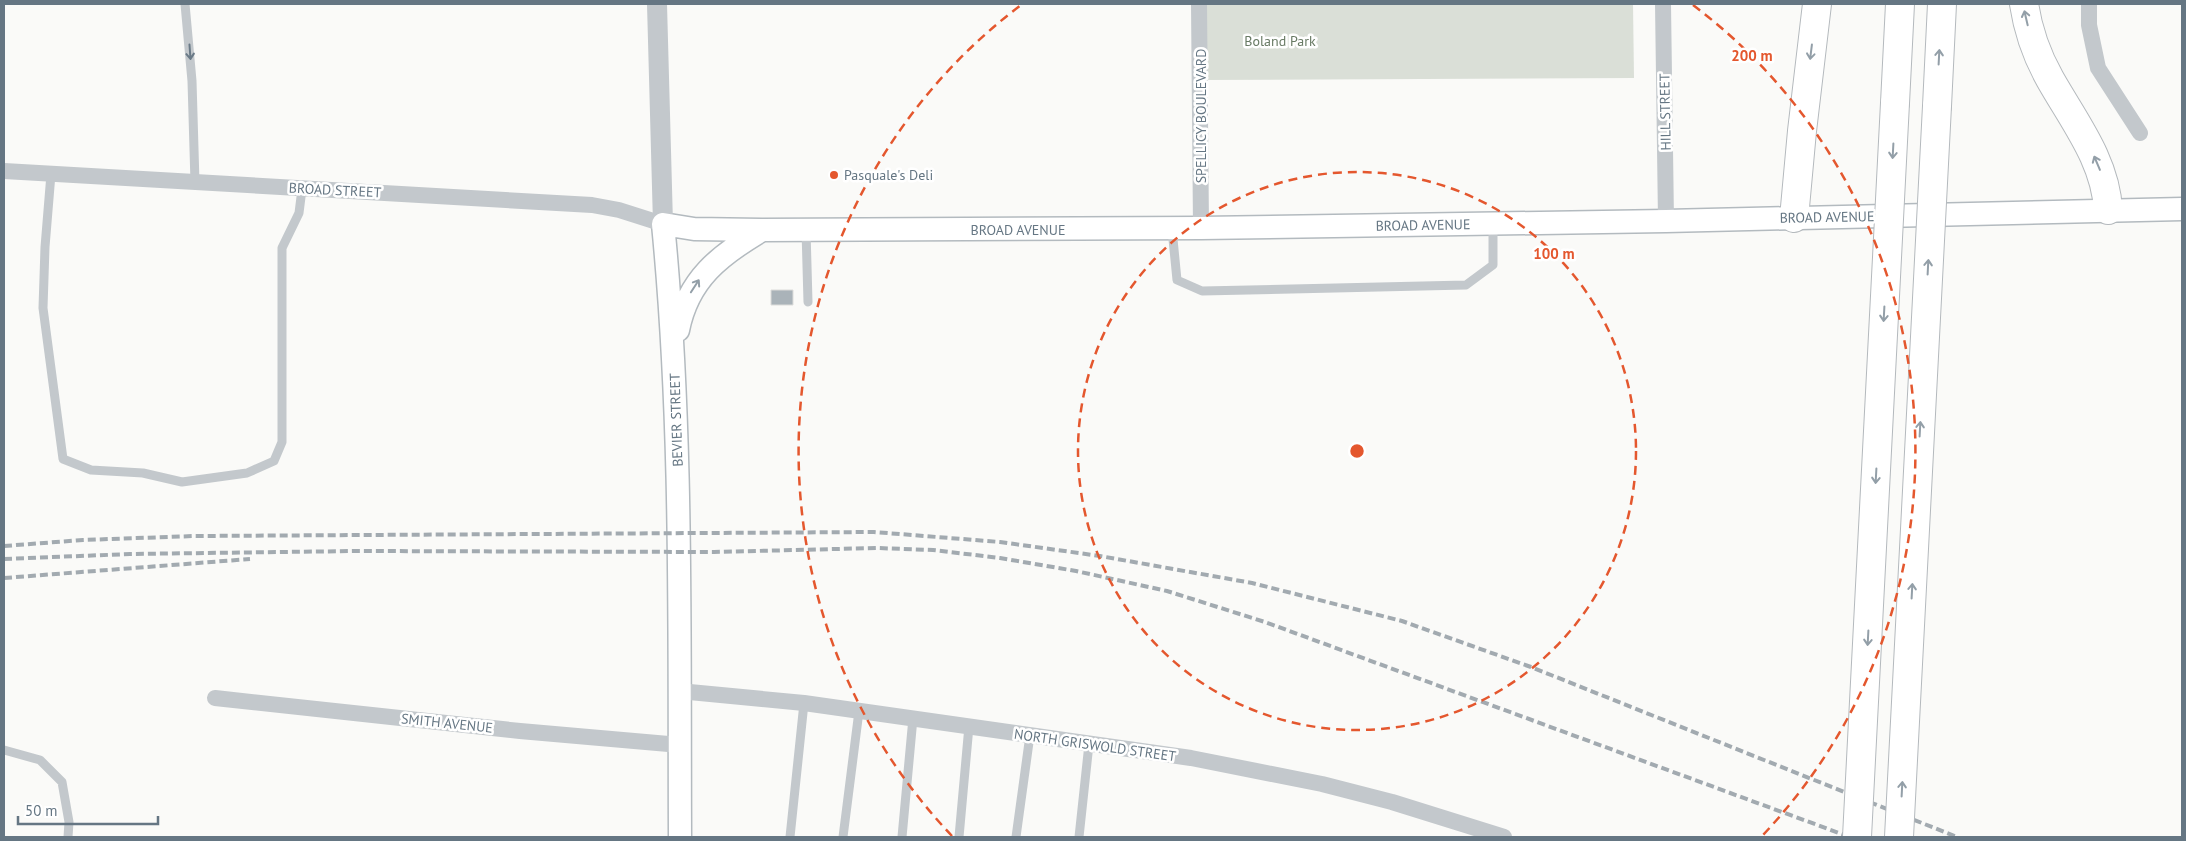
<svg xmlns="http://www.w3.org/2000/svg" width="2186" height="841" font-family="'PT Sans',sans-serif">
	<rect width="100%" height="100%" fill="#fafaf8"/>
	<path fill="#dadfd7" d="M1199,4h434l1,74 -433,2z"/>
	<path fill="#aab3b9" stroke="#dcdcda" d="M771,290h22v15h-22z"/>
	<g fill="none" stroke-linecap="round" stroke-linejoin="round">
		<g stroke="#b3babf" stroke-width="25">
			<path id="secondary" d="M678,330c10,-51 42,-75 84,-100
				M680,837c-1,-204 3,-410 -17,-613l31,5 68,1 439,-2 465,-7 516,-12"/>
		</g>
		<g stroke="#b4b9bd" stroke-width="30">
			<path id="motorway" d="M2024,4c4,26 13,52 26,75 23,41 56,82 58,131
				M1895,103l5,-99
				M1937,106l5,-102
				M1794,218l8,-87 15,-127"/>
		</g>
		<path stroke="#c3c8cc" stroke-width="9" d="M185,4l7,77 3,102
			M51,174l-6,73 -2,61 20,151 28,11 52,3 39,9 65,-9 27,-12 8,-19v-194l17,-35 3,-24
			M1172,229l5,51 25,11 264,-6 27,-20v-41
			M806,230l2,72
			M4,750l36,10 22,22 7,40 -1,15
			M790,837l14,-134
			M843,837l16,-126
			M902,837l11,-119
			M959,837l10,-111
			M1016,837l14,-102
			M1079,837l10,-93"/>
		<path stroke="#c3c8cc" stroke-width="16" d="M1199,4l2,224
			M1663,4l3,217
			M2089,4v21l9,43 42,65
			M4,171l588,34 27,5 44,14
			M679,691l125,12 387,55 131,26 70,18 112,35
			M215,698l305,33 160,14"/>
		<path stroke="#c3c8cc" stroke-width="20" d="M657,4l6,220"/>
		<use href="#secondary" stroke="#fff" stroke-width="22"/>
		<use href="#motorway" stroke="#fff" stroke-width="28"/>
		<path stroke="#a2aab0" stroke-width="4" stroke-dasharray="8 4" stroke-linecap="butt" d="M4,546l79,-6 112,-4 679,-4 126,10 100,14 152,27 150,38 129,46 426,170
			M4,559l126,-5 227,-3 357,1 163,-4 56,2 67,8 76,13 91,20 98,31 585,215
			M4,578l246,-19"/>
		<g stroke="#b4b9bd" stroke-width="30" stroke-linecap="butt">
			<path id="motorway-bridge" d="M1857,837l38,-734
				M1899,837l38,-731"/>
		</g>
		<use href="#motorway-bridge" stroke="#fff" stroke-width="28"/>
	</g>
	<defs><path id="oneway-shaft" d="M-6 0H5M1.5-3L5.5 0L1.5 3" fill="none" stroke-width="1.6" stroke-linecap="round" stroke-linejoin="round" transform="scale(1.25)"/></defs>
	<g stroke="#939fa8">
		<use href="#oneway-shaft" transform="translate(2026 18) rotate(-103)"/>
		<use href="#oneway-shaft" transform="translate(1811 52) rotate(97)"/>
		<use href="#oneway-shaft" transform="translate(1939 57) rotate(-87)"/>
		<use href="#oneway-shaft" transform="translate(1893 151) rotate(93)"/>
		<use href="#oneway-shaft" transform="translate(2097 163) rotate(-113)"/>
		<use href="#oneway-shaft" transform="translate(1928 267) rotate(-87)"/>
		<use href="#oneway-shaft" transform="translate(695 286) rotate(-57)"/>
		<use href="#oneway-shaft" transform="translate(1884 314) rotate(93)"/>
		<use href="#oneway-shaft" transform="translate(1920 429) rotate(-87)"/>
		<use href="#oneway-shaft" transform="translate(1876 476) rotate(93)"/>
		<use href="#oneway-shaft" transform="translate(1912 591) rotate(-87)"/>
		<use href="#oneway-shaft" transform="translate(1868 638) rotate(93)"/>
		<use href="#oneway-shaft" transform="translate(1902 789) rotate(-87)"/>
	</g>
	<use stroke="#6a7a87" href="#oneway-shaft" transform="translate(190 52) rotate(86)"/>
	<g fill="none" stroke="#e4572e" stroke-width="2.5" stroke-dasharray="9 6">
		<circle cx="1357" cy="451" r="279"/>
		<path d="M952 836A559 559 0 0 1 1021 5M1693 5A559 559 0 0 1 1762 836"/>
	</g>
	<circle fill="#e4572e" stroke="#fff" stroke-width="2" cx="834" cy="175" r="5"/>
	<g text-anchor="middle" stroke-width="5" stroke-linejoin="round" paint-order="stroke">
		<g font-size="14" fill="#687a64" stroke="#fff">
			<text x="1280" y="46">Boland Park</text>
		</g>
		<g font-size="14" fill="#657683" stroke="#fff">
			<text transform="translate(1665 112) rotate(-91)" y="5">HILL STREET</text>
			<text transform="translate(1201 116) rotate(-90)" y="5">SPELLICY BOULEVARD</text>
			<text transform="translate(335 190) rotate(3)" y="5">BROAD STREET</text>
			<text transform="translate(1827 217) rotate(-1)" y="5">BROAD AVENUE</text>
			<text transform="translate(1423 225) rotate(-1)" y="5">BROAD AVENUE</text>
			<text x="1018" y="235">BROAD AVENUE</text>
			<text transform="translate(676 420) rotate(-92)" y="5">BEVIER STREET</text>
			<text transform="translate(447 723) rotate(6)" y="5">SMITH AVENUE</text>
			<text transform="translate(1095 745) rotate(8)" y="5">NORTH GRISWOLD STREET</text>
		</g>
		<g font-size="14" fill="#657683" stroke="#fff" text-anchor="start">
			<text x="844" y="180">Pasquale's Deli</text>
		</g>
	</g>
	<circle cx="1357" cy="451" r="8" fill="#e4572e" stroke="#fff" stroke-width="2.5"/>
	<g font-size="15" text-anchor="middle" font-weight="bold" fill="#e4572e" stroke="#fff" stroke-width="5" stroke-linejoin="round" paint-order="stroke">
		<text x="1752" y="61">200 m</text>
		<text x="1554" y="259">100 m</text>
	</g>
	<rect width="2186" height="841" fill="none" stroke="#657683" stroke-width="10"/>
	<path d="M18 816v8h140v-8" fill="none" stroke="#657683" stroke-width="2.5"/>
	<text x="25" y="816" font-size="15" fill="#657683" stroke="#ffffff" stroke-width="4" paint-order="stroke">50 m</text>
</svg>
